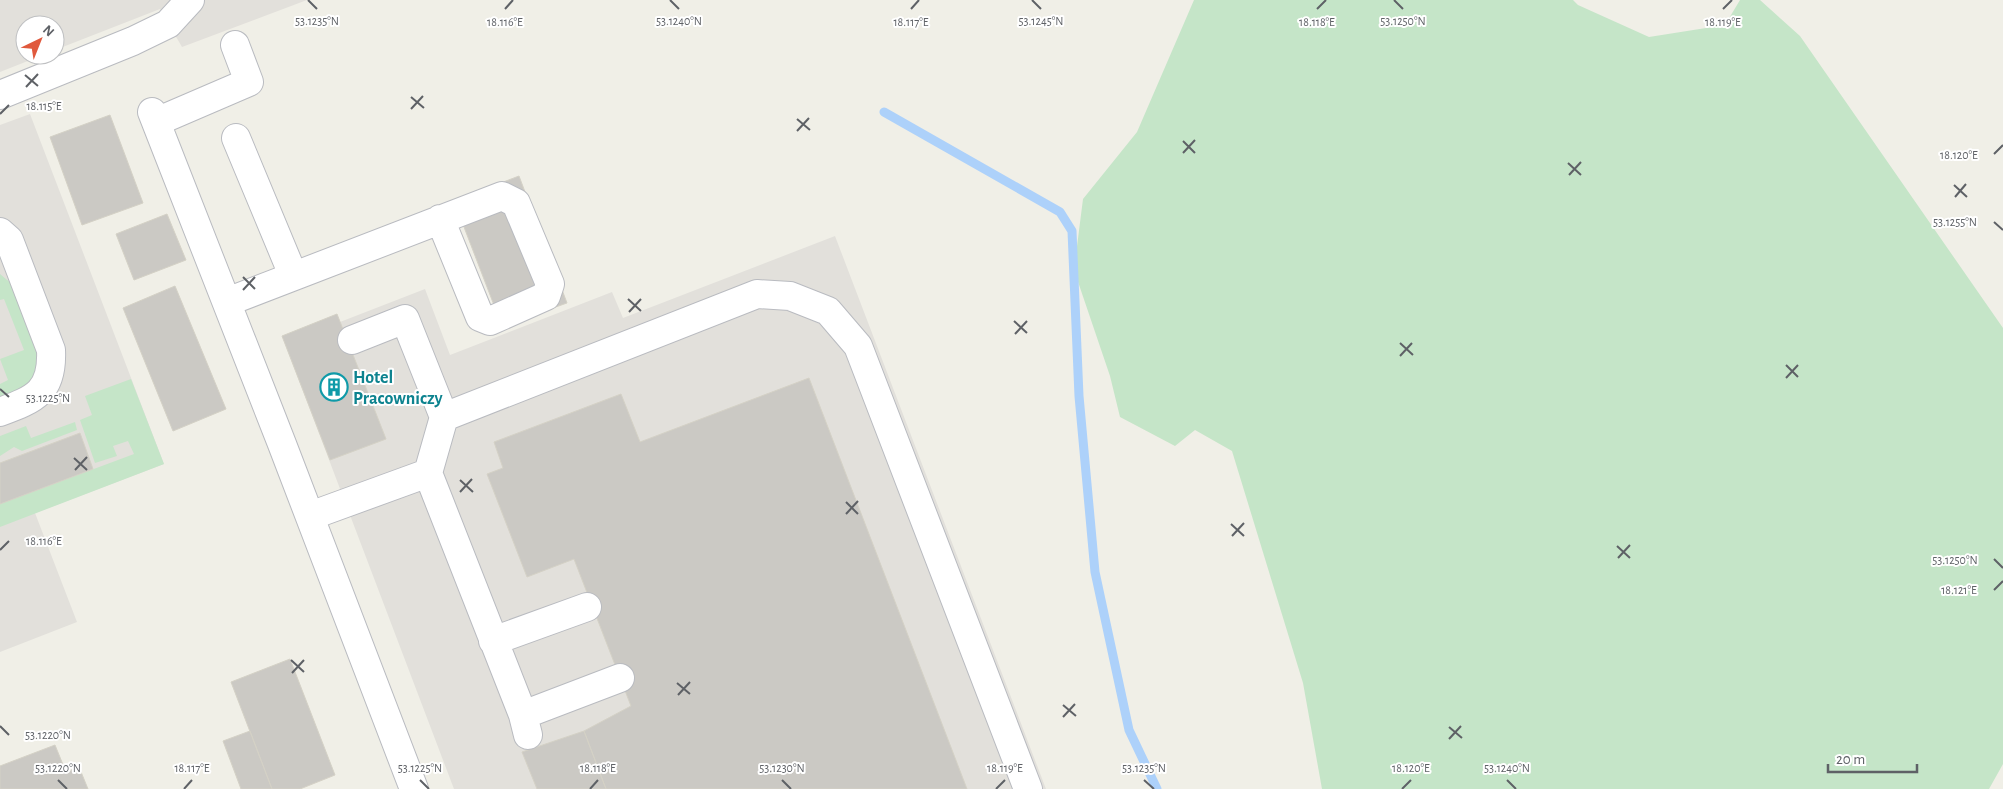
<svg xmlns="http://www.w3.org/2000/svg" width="2003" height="789" font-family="'Alegreya Sans',sans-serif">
	<rect width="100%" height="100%" fill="#f0efe7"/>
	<path fill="#e2e0db" d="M0,0h307l-125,47 -22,-38 -105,41v-25h-30v30h18l-43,17z
		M30,114l134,350 -129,49 42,109 -77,30v-527z
		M835,236l211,553h-592l-172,-453 55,-22 3,8 85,-33 25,66 162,-63 11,26z"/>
	<path fill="#c5e5c8" d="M1194,0h379l5,5 71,32 76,-12 15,-25h20l40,36 203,292v436l-14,25h-667l-19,-106 -71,-232 -37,-21 -20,16 -55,-29 -10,-41 -36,-106 9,-71 54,-67z
		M0,274l12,10 27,68 1,13 -12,21 -28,13v-15l8,-4 -8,-21 24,-9 -20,-51 -4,1z
		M131,379l33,85 -164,63v-23l134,-50 -6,-13 -15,5 4,10 -22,7 -15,-43 12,-5 -7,-19z
		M75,422l2,8 -55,21 -8,-4 -14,9v-20l26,-10 5,12z"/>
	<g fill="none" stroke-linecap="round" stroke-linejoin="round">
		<path stroke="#add1fa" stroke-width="9" d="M884,112l176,100 12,19 7,165 16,176 34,158 28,59"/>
	</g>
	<path fill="#cbc9c4" stroke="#d4d1c6" d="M110,115l33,88 -61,22 -32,-88z
		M519,176l48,127 -65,23 -48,-125z
		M167,214l19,46 -52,20 -18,-46z
		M175,286l51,123 -53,22 -50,-123z
		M337,314l49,125 -56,21 -48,-124z
		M809,378l158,411h-361l-22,-58 47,-25 -57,-147 -47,18 -40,-103 16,-6 -9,-26 127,-48 19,48z
		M80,433l13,36 -93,35v-41z
		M290,659l45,116 -35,14h-28l-41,-107z
		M250,731l22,58h-31l-18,-48z
		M584,731l22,58h-69l-15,-37z
		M55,745l11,27 13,-5 9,22h-88v-23z"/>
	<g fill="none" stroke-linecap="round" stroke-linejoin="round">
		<g stroke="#b9bbc0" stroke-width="30">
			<path id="minor" d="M0,95l133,-54 35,-17 22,-24
				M152,112l130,332 132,345
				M156,122l93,-40 -14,-37
				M236,138l57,137
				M0,232l9,8 42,110c2,42 -16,49 -51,62
				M227,302l275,-106 14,7 34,81 -4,12 -56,25 -10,-4 -40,-98
				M352,340l53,-21 39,98
				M428,473l95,242 5,20
				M310,516l118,-43 16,-56 313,-123 33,2 38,15 30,35 170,443
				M493,641l94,-34
				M523,715l97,-37"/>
		</g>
		<use href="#minor" stroke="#fff" stroke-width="28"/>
	</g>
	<path fill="none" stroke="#5e6166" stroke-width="2" d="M308,0l9,9M670,0l9,9M1032,0l9,9M1394,0l9,9M505,9l8,-9M911,9l8,-9M1317,9l9,-9M1723,9l9,-9M25,75l13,11M26,87l12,-13M411,97l13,11M411,109l12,-13M0,114l9,-9M797,119l13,11M797,131l12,-13M1183,141l12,12M1183,153l12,-13M1994,154l9,-9M1568,163l13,12M1569,175l12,-13M1954,185l13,12M1955,197l11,-13M1994,222l9,8M243,277l12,12M243,290l12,-13M628,299l13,12M629,312l12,-13M1014,321l13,12M1015,334l12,-13M1400,343l13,12M1400,356l12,-13M1786,365l12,12M1786,378l12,-13M0,389l9,8M74,458l13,12M75,470l12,-13M460,480l13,12M460,492l12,-13M846,502l12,12M846,514l12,-13M1231,524l13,12M1232,536l12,-13M1617,546l13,12M0,550l9,-9M1618,558l12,-13M1994,559l9,9M1994,590l9,-9M291,660l13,12M292,673l12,-13M677,683l13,11M678,695l12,-13M1063,705l13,11M1063,717l12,-13M0,726l9,9M1449,727l13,11M1449,739l12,-13M58,780l9,9M420,780l9,9M782,780l9,9M1144,780l10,9M1507,780l9,9M184,789l8,-9M590,789l8,-9M996,789l9,-9M1402,789l9,-9"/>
	<defs>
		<g id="building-ring" transform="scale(1.4375)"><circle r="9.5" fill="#fff" stroke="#0f9aa8" stroke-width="1.5"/><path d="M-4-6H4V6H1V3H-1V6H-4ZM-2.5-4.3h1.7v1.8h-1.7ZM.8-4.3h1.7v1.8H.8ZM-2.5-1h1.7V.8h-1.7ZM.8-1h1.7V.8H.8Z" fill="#0f9aa8"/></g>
	</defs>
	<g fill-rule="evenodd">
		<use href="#building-ring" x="334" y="387"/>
	</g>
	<g text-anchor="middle" stroke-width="4" stroke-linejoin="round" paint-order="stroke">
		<g font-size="18" font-weight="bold" fill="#0d838f" stroke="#fff" text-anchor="start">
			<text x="353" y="383">Hotel<tspan x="353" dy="21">Pracowniczy</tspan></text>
		</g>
	</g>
	<g font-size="12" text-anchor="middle" fill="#5e6166" stroke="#fff" stroke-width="4" stroke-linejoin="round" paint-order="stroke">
		<text x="317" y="25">53.1235°N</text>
		<text x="679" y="25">53.1240°N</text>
		<text x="1041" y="25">53.1245°N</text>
		<text x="1403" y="25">53.1250°N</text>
		<text x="505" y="26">18.116°E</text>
		<text x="911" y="26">18.117°E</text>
		<text x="1317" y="26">18.118°E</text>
		<text x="1723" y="26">18.119°E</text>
		<text x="44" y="110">18.115°E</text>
		<text x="1959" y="159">18.120°E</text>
		<text x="1955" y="226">53.1255°N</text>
		<text x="48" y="402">53.1225°N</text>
		<text x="44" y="545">18.116°E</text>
		<text x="1955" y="564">53.1250°N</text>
		<text x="1959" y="594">18.121°E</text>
		<text x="48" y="739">53.1220°N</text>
		<text x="192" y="772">18.117°E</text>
		<text x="598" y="772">18.118°E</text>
		<text x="1005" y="772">18.119°E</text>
		<text x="1411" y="772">18.120°E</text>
		<text x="58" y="772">53.1220°N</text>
		<text x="420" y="772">53.1225°N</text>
		<text x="782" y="772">53.1230°N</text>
		<text x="1144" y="772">53.1235°N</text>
		<text x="1507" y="772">53.1240°N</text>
	</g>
	<g transform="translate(40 40) rotate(43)"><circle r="24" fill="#ffffff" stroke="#bfc0c2"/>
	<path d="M0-4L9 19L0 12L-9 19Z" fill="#e0593d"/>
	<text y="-8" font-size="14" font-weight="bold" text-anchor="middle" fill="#5e6166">N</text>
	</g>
	<path d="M1828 764v8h89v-8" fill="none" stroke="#5e6166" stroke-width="2.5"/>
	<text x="1836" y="764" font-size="15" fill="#5e6166" stroke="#ffffff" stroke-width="4" paint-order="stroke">20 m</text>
</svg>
